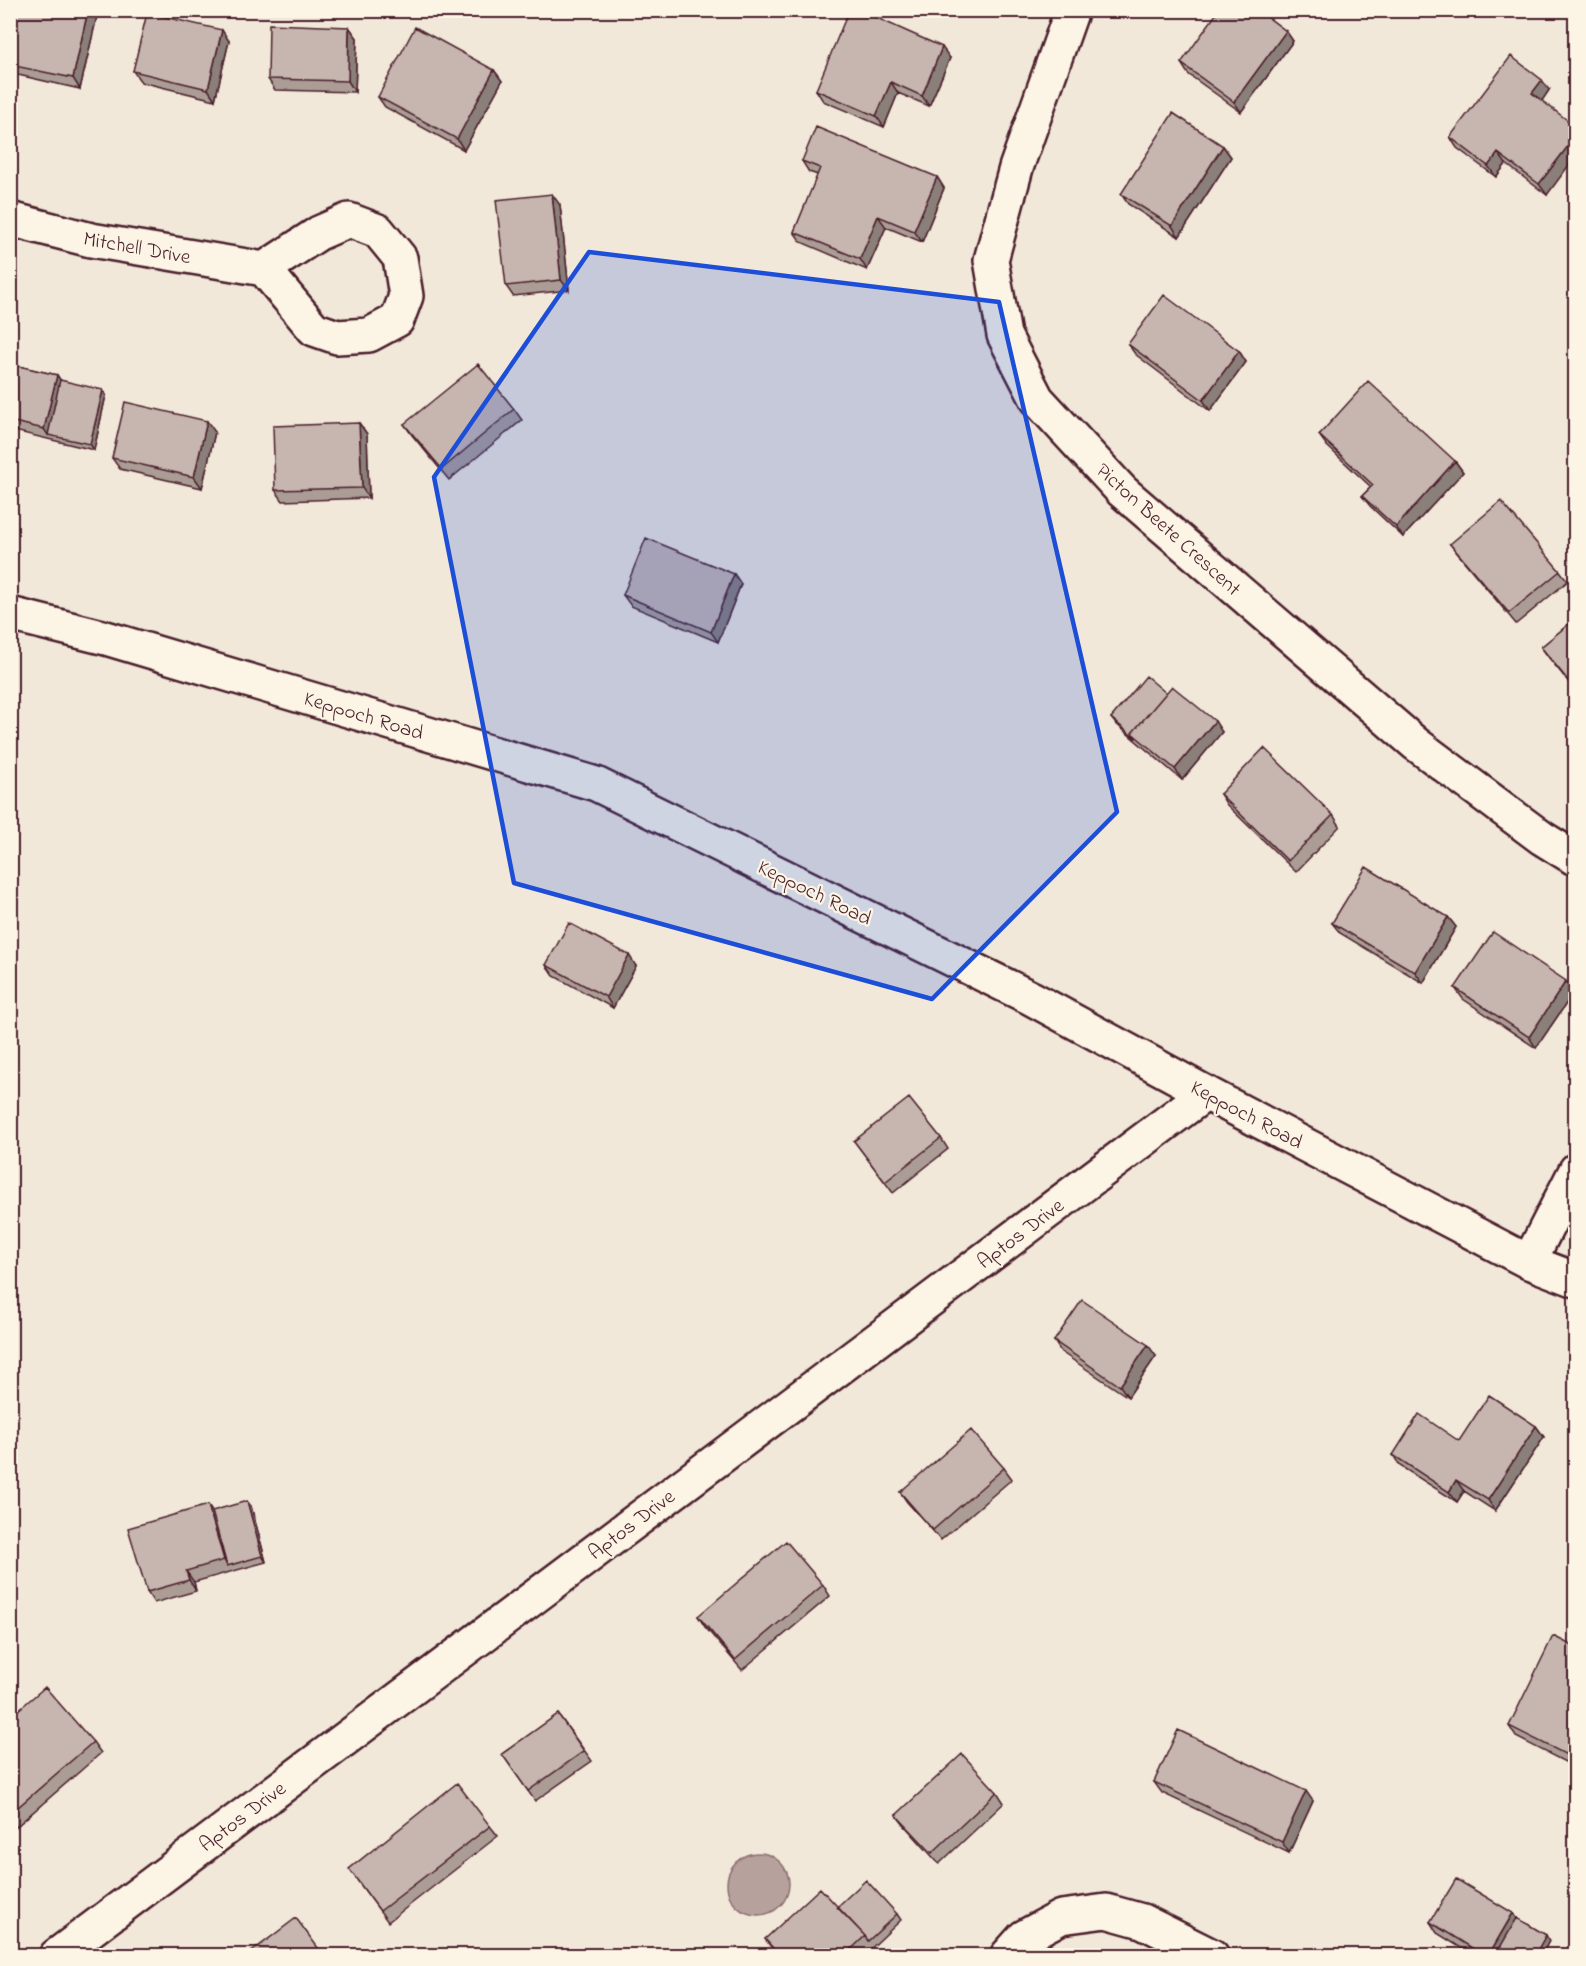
<svg xmlns="http://www.w3.org/2000/svg" width="1586" height="1966" font-family="'Indie Flower',sans-serif">
	<rect width="100%" height="100%" fill="#f1e8da"/>
	<filter id="ink" filterUnits="userSpaceOnUse"><feTurbulence type="fractalNoise" baseFrequency=".0167" numOctaves="2"/><feDisplacementMap in="SourceGraphic" scale="12" xChannelSelector="R" yChannelSelector="G"/><feConvolveMatrix kernelMatrix="1 2 1 2 8 2 1 2 1" color-interpolation-filters="sRGB"/></filter>
	<g filter="url(#ink)">
		<path fill="#b6a19c" stroke="#8b6d6f" stroke-width="1.5" d="M727 1884a31 31 0 1 1 62 0a31 31 0 1 1-62 0Z"/>
		<g fill="none" stroke-linecap="round" stroke-linejoin="round">
			<g stroke="#4a1f2b" stroke-width="38">
				<path id="minor" d="M1072,10l-56,158 -25,92 13,75 33,64 85,92 294,253 126,94 34,21
					M10,219l81,21 173,29 50,60 23,8 32,-2 28,-15 9,-24 -6,-38 -22,-27 -29,-11 -30,13 -55,36
					M1529,1262l47,-92
					M56,1956l1150,-863
					M1007,1956l17,-19 37,-20 45,-6 36,10 70,35"/>
			</g>
			<g stroke="#4a1f2b" stroke-width="38">
				<path id="tertiary" d="M10,614l96,24 490,146 435,214 175,95 323,169 47,18"/>
			</g>
			<use href="#minor" stroke="#fcf5e5" stroke-width="33"/>
			<use href="#tertiary" stroke="#fcf5e5" stroke-width="33"/>
		</g>
		<path fill="#ab9d96" stroke="#4a1f2b" stroke-width="1.5" d="M10,10l87,6 -17,73 -66,-15 -4,-5z
			M349,27l8,11 -2,54 -80,-2 -7,-11z
			M1286,31l7,10 -52,71 -53,-38 -7,-11z
			M229,41l-14,59 -74,-18 -8,-11z
			M950,58l-21,48 -31,-13 -14,34 -61,-26 -7,-11z
			M494,70l8,11 -38,69 -79,-43 -7,-10z
			M1549,90l-7,10 5,95 -41,-31 -10,13 -39,-29 -7,-11z
			M1223,146l8,11 -52,80 -51,-33 -7,-10z
			M802,161l135,16 7,11 -22,54 -36,-15 -19,43 -66,-28 -7,-10 24,-57 -9,-3z
			M560,205l9,85 -56,6 -7,-10z
			M1128,344l111,7 7,11 -36,49 -75,-57z
			M10,364l47,11 3,5 46,15 -12,55 -84,-20z
			M514,409l8,11 -73,60 -37,-45 -8,-11z
			M359,423l8,11 2,64 -86,3 -8,-11z
			M215,432l-13,56 -82,-19 -8,-11z
			M1319,435l136,26 8,11 -60,65 -33,-31 -8,-10 9,-9 -44,-41z
			M1450,544l110,27 8,10 -52,43 -58,-70z
			M734,574l7,10 -23,58 -87,-36 -8,-11z
			M1575,619v71l-26,-32 -8,-11z
			M1166,693l56,39 -40,48 -67,-57 -4,-5z
			M1220,794l113,21 7,11 -44,46 -69,-67z
			M1448,917l8,10 -33,56 -83,-50 -8,-10z
			M546,965l90,1 -23,42 -59,-32z
			M1455,988l119,4 -38,56 -73,-49z
			M941,1138l7,11 -55,44 -39,-52z
			M1054,1341l102,15 -28,41 -67,-45z
			M1536,1426l8,11 -49,74 -31,-20 -7,11 -57,-36 -7,-11z
			M1004,1468l8,11 -71,61 -34,-38 -7,-10z
			M208,1505l4,6 39,-5 15,56 -72,20 2,9 -42,12 -7,-11z
			M823,1585l7,11 -88,74 -37,-43 -7,-11z
			M1575,1647v120l-59,-30 -7,-11z
			M558,1714l34,47 -57,40 -33,-47z
			M10,1717l83,25 8,11 -91,79z
			M1154,1782l159,19 -24,52 -127,-60z
			M997,1792l7,11 -65,61 -35,-39 -8,-10z
			M490,1826l8,10 -110,86 -31,-42z
			M837,1907l60,7 4,6 -38,36h-85l-13,-17z
			M1517,1918l29,17 3,6 -8,15h-67l-37,-23 -7,-11z"/>
		<path fill="#8b7f7a" stroke="#4a1f2b" stroke-width="1.5" d="M88,10h5l4,6 -17,73 -7,-11z
			M349,27l8,11 -2,54 -7,-11z
			M222,30l7,11 -14,59 -7,-11z
			M1286,31l7,10 -52,71 -7,-10z
			M942,47l8,11 -21,48 -7,-10z
			M494,70l8,11 -38,69 -7,-11z
			M1542,80l7,10 -9,14 -8,-11z
			M891,82l7,11 -14,34 -8,-11z
			M1575,137v20l-28,38 -8,-11z
			M1223,146l8,11 -52,80 -7,-11z
			M1498,153l8,11 -10,13 -8,-11z
			M937,177l7,11 -22,54 -8,-11z
			M552,194l8,11 9,85 -8,-10z
			M878,216l8,11 -19,43 -7,-11z
			M1239,351l7,11 -36,49 -7,-11z
			M57,375l7,11 -16,49 -4,-6z
			M103,390l3,5 -12,55 -4,-6z
			M207,421l8,11 -13,56 -8,-11z
			M359,423l8,11 2,64 -7,-10z
			M1455,461l8,11 -60,65 -7,-10z
			M734,574l7,10 -23,58 -7,-10z
			M1215,721l7,11 -40,48 -7,-11z
			M1448,917l8,10 -33,56 -8,-11z
			M629,955l7,11 -23,42 -7,-11z
			M1566,981l8,11 -38,56 -7,-11z
			M1148,1345l8,11 -28,41 -8,-11z
			M1536,1426l8,11 -49,74 -7,-11z
			M1456,1480l8,11 -7,11 -8,-10z
			M247,1501l4,5 15,56 -4,-6z
			M208,1505l8,11 11,50 -3,-6z
			M186,1571l8,11 2,9 -7,-11z
			M1575,1744v22l-6,-10z
			M1306,1791l7,10 -24,52 -7,-11z
			M1513,1913l8,10 -19,33h-14z
			M1546,1935l3,6 -8,15h-7z"/>
		<path fill="#c7b6af" stroke="#4a1f2b" stroke-width="1.5" d="M10,10h78l-15,68 -63,-13z
			M849,10h10l83,37 -20,49 -31,-14 -15,34 -60,-26z
			M1219,10h39l28,21 -52,71 -53,-39z
			M147,13l75,17 -14,59 -75,-18z
			M269,24l80,3 -1,54 -80,-2z
			M415,27l79,43 -37,69 -79,-42z
			M1511,56l31,24 -10,13 43,33v11l-36,47 -41,-31 -10,13 -38,-29z
			M1173,113l50,33 -51,80 -51,-32z
			M816,127l121,50 -23,54 -36,-15 -18,43 -66,-27 26,-64 -18,-7z
			M552,194l9,86 -55,6 -10,-86z
			M1164,295l75,56 -36,49 -75,-56z
			M10,364l47,11 -13,54 -34,-8z
			M478,364l36,45 -72,60 -38,-45z
			M60,380l43,10 -13,54 -42,-9z
			M1368,381l87,80 -59,66 -34,-31 11,-11 -54,-50z
			M125,402l82,19 -13,56 -82,-19z
			M359,423l3,65 -87,2 -2,-64z
			M1501,501l59,70 -51,42 -59,-69z
			M646,538l88,36 -23,58 -88,-37z
			M1575,619v70l-34,-42z
			M1146,676l20,17 -34,40 4,6 -25,-21z
			M1172,686l43,35 -40,48 -43,-36z
			M1264,748l69,67 -45,46 -68,-67z
			M1366,867l82,50 -33,55 -83,-49z
			M569,923l60,32 -23,42 -60,-32z
			M1493,932l73,49 -37,56 -74,-49z
			M909,1098l32,40 -56,44 -31,-41z
			M1082,1300l66,45 -28,41 -66,-45z
			M1489,1395l47,31 -48,74 -32,-20 -7,12 -56,-37 26,-41 40,27z
			M971,1430l33,38 -71,62 -33,-38z
			M247,1501l15,55 -35,10 -15,-55z
			M208,1505l16,55 -38,11 3,9 -42,12 -19,-64z
			M786,1541l37,44 -88,75 -37,-44z
			M1553,1636l22,11v97l-6,12 -60,-30z
			M45,1687l48,55 -83,72v-97z
			M558,1714l26,37 -56,40 -26,-37z
			M1178,1730l128,61 -24,51 -128,-60z
			M962,1754l35,38 -65,61 -36,-38z
			M457,1783l33,43 -110,85 -31,-42z
			M1456,1879l57,34 -25,43h-3l-55,-34z
			M866,1880l31,34 -29,27 -3,-5 -28,-29z
			M820,1888l45,48 -21,20h-64l-15,-17z
			M296,1918l28,38h-78z
			M1517,1918l29,17 -12,21h-39z"/>
	</g>
	<path fill="#1d4ed8" fill-opacity="0.2" stroke="#1d4ed8" stroke-width="4.5" stroke-linejoin="round" d="M589,252l410,50 118,510 -185,187 -418,-116 -80,-406z"/>
	<g text-anchor="middle" stroke-width="4.5" stroke-linejoin="round" paint-order="stroke">
		<g font-size="21" fill="#4a1f2b" stroke="#fcf5e5">
			<text transform="translate(137 247) rotate(10)" y="7">Mitchell Drive</text>
			<text transform="translate(1169 529) rotate(42)" y="7">Picton Beete Crescent</text>
			<text transform="translate(364 715) rotate(17)" y="7">Keppoch Road</text>
			<text transform="translate(815 892) rotate(26)" y="7">Keppoch Road</text>
			<text transform="translate(1247 1114) rotate(28)" y="7">Keppoch Road</text>
			<text transform="translate(1020 1233) rotate(-37)" y="7">Aptos Drive</text>
			<text transform="translate(631 1524) rotate(-37)" y="7">Aptos Drive</text>
			<text transform="translate(242 1816) rotate(-37)" y="7">Aptos Drive</text>
		</g>
	</g>
	<rect width="1586" height="1966" fill="none" stroke="#fcf5e5" stroke-width="36"/>
	<rect x="18" y="18" width="1550" height="1930" fill="none" stroke="#4a1f2b" stroke-width="2" filter="url(#ink)"/>
</svg>
